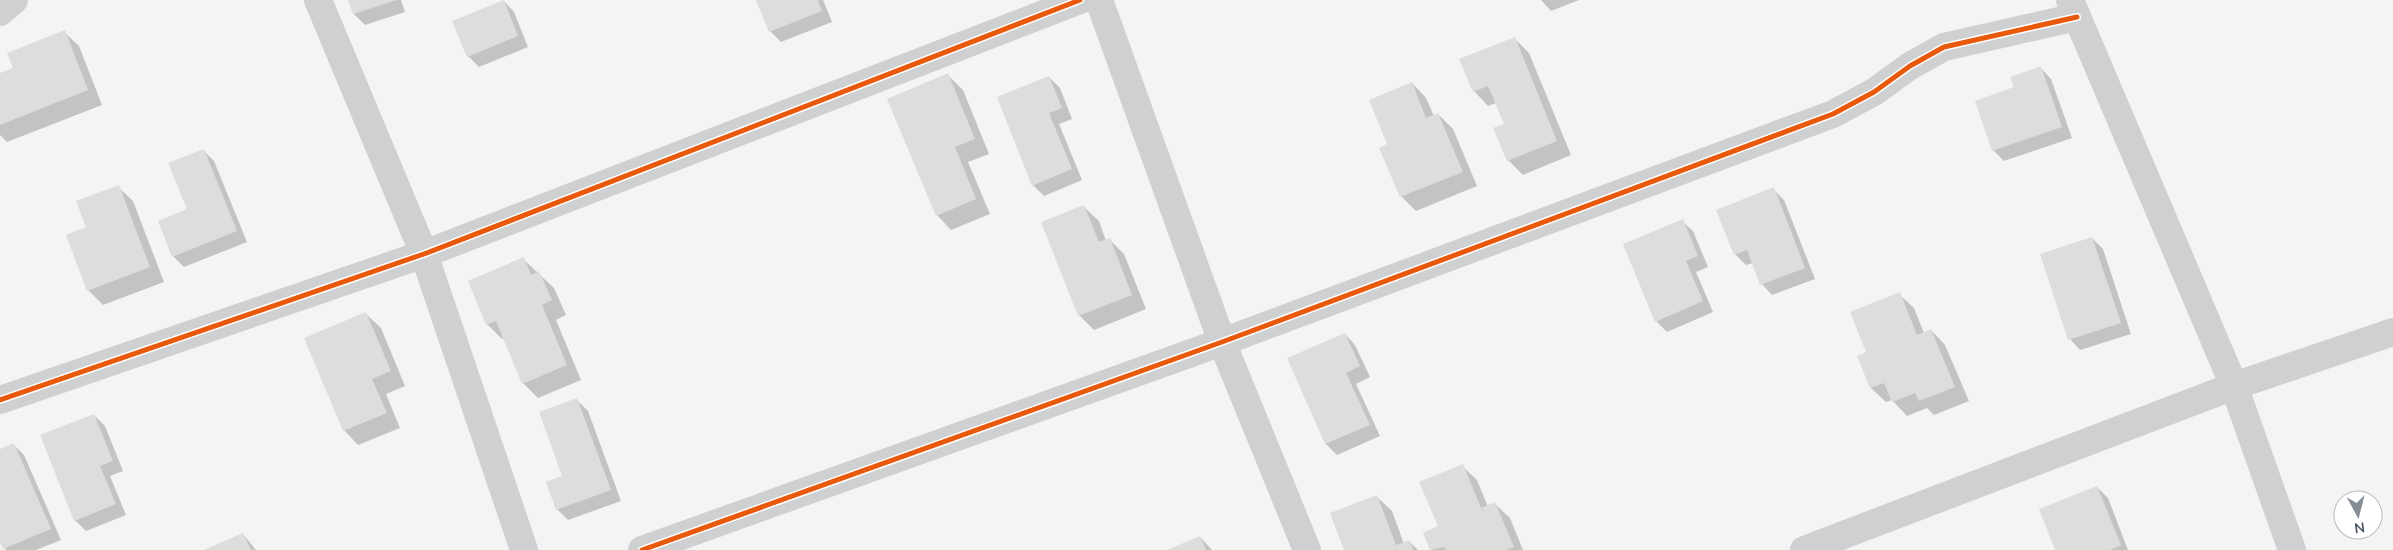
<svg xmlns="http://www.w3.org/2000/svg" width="2393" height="550" font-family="Mulish,sans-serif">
	<rect width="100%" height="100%" fill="#f4f4f4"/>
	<path fill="#0003" d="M350,0h51l4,12 -40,13 -11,-11z
		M758,0h65l9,22 -51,20 -11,-11z
		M1541,0h38l-28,11z
		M504,1l10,11 14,35 -49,20 -11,-11z
		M64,32l15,14 23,59 -95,37 -7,-7v-61l14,-5z
		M1515,39l14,14 42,102 -48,20 -15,-15 -3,-36 -9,-21 -8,3 -14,-15z
		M2041,68l10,11 21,59 -68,23 -10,-10 -17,-49 38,-14z
		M948,75l15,15 26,64 -21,8 22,52 -39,16 -14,-15z
		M1049,77l11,11 12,31 -13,5 23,56 -38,16 -11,-11z
		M1412,83l14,15 8,18 4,-2 15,15 24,57 -61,25 -15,-15z
		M203,150l11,11 33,81 -63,25 -11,-11z
		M118,187l15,14 31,81 -61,23 -15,-15v-62z
		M1773,189l11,11 31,79 -43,16 -10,-11 -9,-21 -7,2 -11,-11 -17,-43z
		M1084,207l15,14 7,20 3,-2 15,15 22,55 -52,21 -15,-15z
		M1682,221l11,10 15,36 -12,5 17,40 -46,20 -11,-11z
		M2092,238l11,11 28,85 -51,16 -10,-11z
		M523,259l31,29 12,27 -10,5 25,60 -43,18 -15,-15 -19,-45 -2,1 -15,-15z
		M1899,294l15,14 10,25 7,-3 14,15 24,56 -35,14 -7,-7 -20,8 -15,-16 -6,2 -15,-14 -13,-32 10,-4z
		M366,314l15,14 24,58 -19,8 14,34 -42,17 -14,-15z
		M1345,334l10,11 15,32 -14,7 24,52 -43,19 -11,-11 -37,-85z
		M577,400l11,11 33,90 -53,19 -11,-11z
		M94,415l11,11 18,45 -13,5 16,39 -40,16 -11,-11z
		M13,444l11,11 37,85 -25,10h-30l-6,-11v-89z
		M1462,466l15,14 11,27 7,-3 15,14 13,32h-91l-7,-17 14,-6z
		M2097,487l11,11 20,52h-72z
		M1377,497l15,14 12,33 5,-3 9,9h-72z
		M243,534l13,16h-49z
		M1200,537l12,13h-42z"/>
	<path fill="#ddddde" d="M348,0h49l-44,14z
		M504,0l14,36 -51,21 -15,-36z
		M756,0h62l4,11 -53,21z
		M65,30l23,60 -88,35v-52l13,-5 -6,-15z
		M1515,37l42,104 -50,20 -14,-33 11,-4 -16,-38 -15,6 -14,-33z
		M2041,66l21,61 -70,24 -17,-50 39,-14 -4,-10z
		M948,73l27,66 -20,8 21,52 -40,17 -49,-117z
		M1049,76l13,32 -13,5 23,56 -40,17 -35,-89z
		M1412,82l14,36 12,-5 25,59 -63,25 -21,-49 8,-4 -18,-44z
		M204,149l33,82 -65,26 -14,-36 29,-12 -19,-46z
		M119,185l31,82 -63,24 -21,-56 20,-8 -10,-26z
		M1774,187l31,81 -45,17 -13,-35 -13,5 -18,-45z
		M1084,205l15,37 11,-4 22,57 -54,21 -37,-94z
		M1683,219l15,37 -12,5 17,40 -48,21 -32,-78z
		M2092,237l29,86 -53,17 -28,-86z
		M524,257l7,18 8,-4 13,29 -10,5 25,60 -45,19 -26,-63 -10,4 -18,-44z
		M1900,292l17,43 14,-6 24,58 -36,14 -4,-8 -23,9 -8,-19 -14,5 -13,-32 9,-4 -16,-40z
		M366,312l25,59 -19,8 15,34 -44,18 -39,-93z
		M1345,333l15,33 -14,7 24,52 -45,19 -38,-86z
		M577,398l34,92 -55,20 -10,-28 16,-6 -23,-64z
		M94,414l19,47 -13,5 16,38 -42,17 -34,-86z
		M14,443l37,86 -48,20 -3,-7v-93z
		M1463,464l18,44 14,-6 19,45 -8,3h-60l-2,-3 -14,3 -7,-17 15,-7 -19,-44z
		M2097,486l24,59 -11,5h-55l-16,-41z
		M1377,495l19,50 14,-5 3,10h-69l-14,-37z
		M243,533l8,17h-47z
		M1200,536l6,14h-39z"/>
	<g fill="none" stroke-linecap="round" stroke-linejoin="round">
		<path stroke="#ced0d2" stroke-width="28" d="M318,0l106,254 100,296
			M1099,0l123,342 85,208
			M2070,0l164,386 58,164
			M0,12l14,-12
			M0,400l424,-146 656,-254
			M642,550l580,-208 611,-228 41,-22 36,-26 34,-19 133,-30
			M1804,550l430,-164 159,-54"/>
		<g stroke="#fff" stroke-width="8">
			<path id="cycleway" d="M0,400l424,-146 656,-254
				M642,550l580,-208 611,-228 41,-22 36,-26 34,-19 133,-30"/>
		</g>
		<use href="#cycleway" stroke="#e8590c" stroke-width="5"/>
	</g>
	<g transform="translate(2358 515) rotate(173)"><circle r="24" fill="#ffffff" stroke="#b7bbc0"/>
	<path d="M0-4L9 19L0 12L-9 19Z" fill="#868d94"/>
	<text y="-8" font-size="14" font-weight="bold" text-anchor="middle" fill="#4a5661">N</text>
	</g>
</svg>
